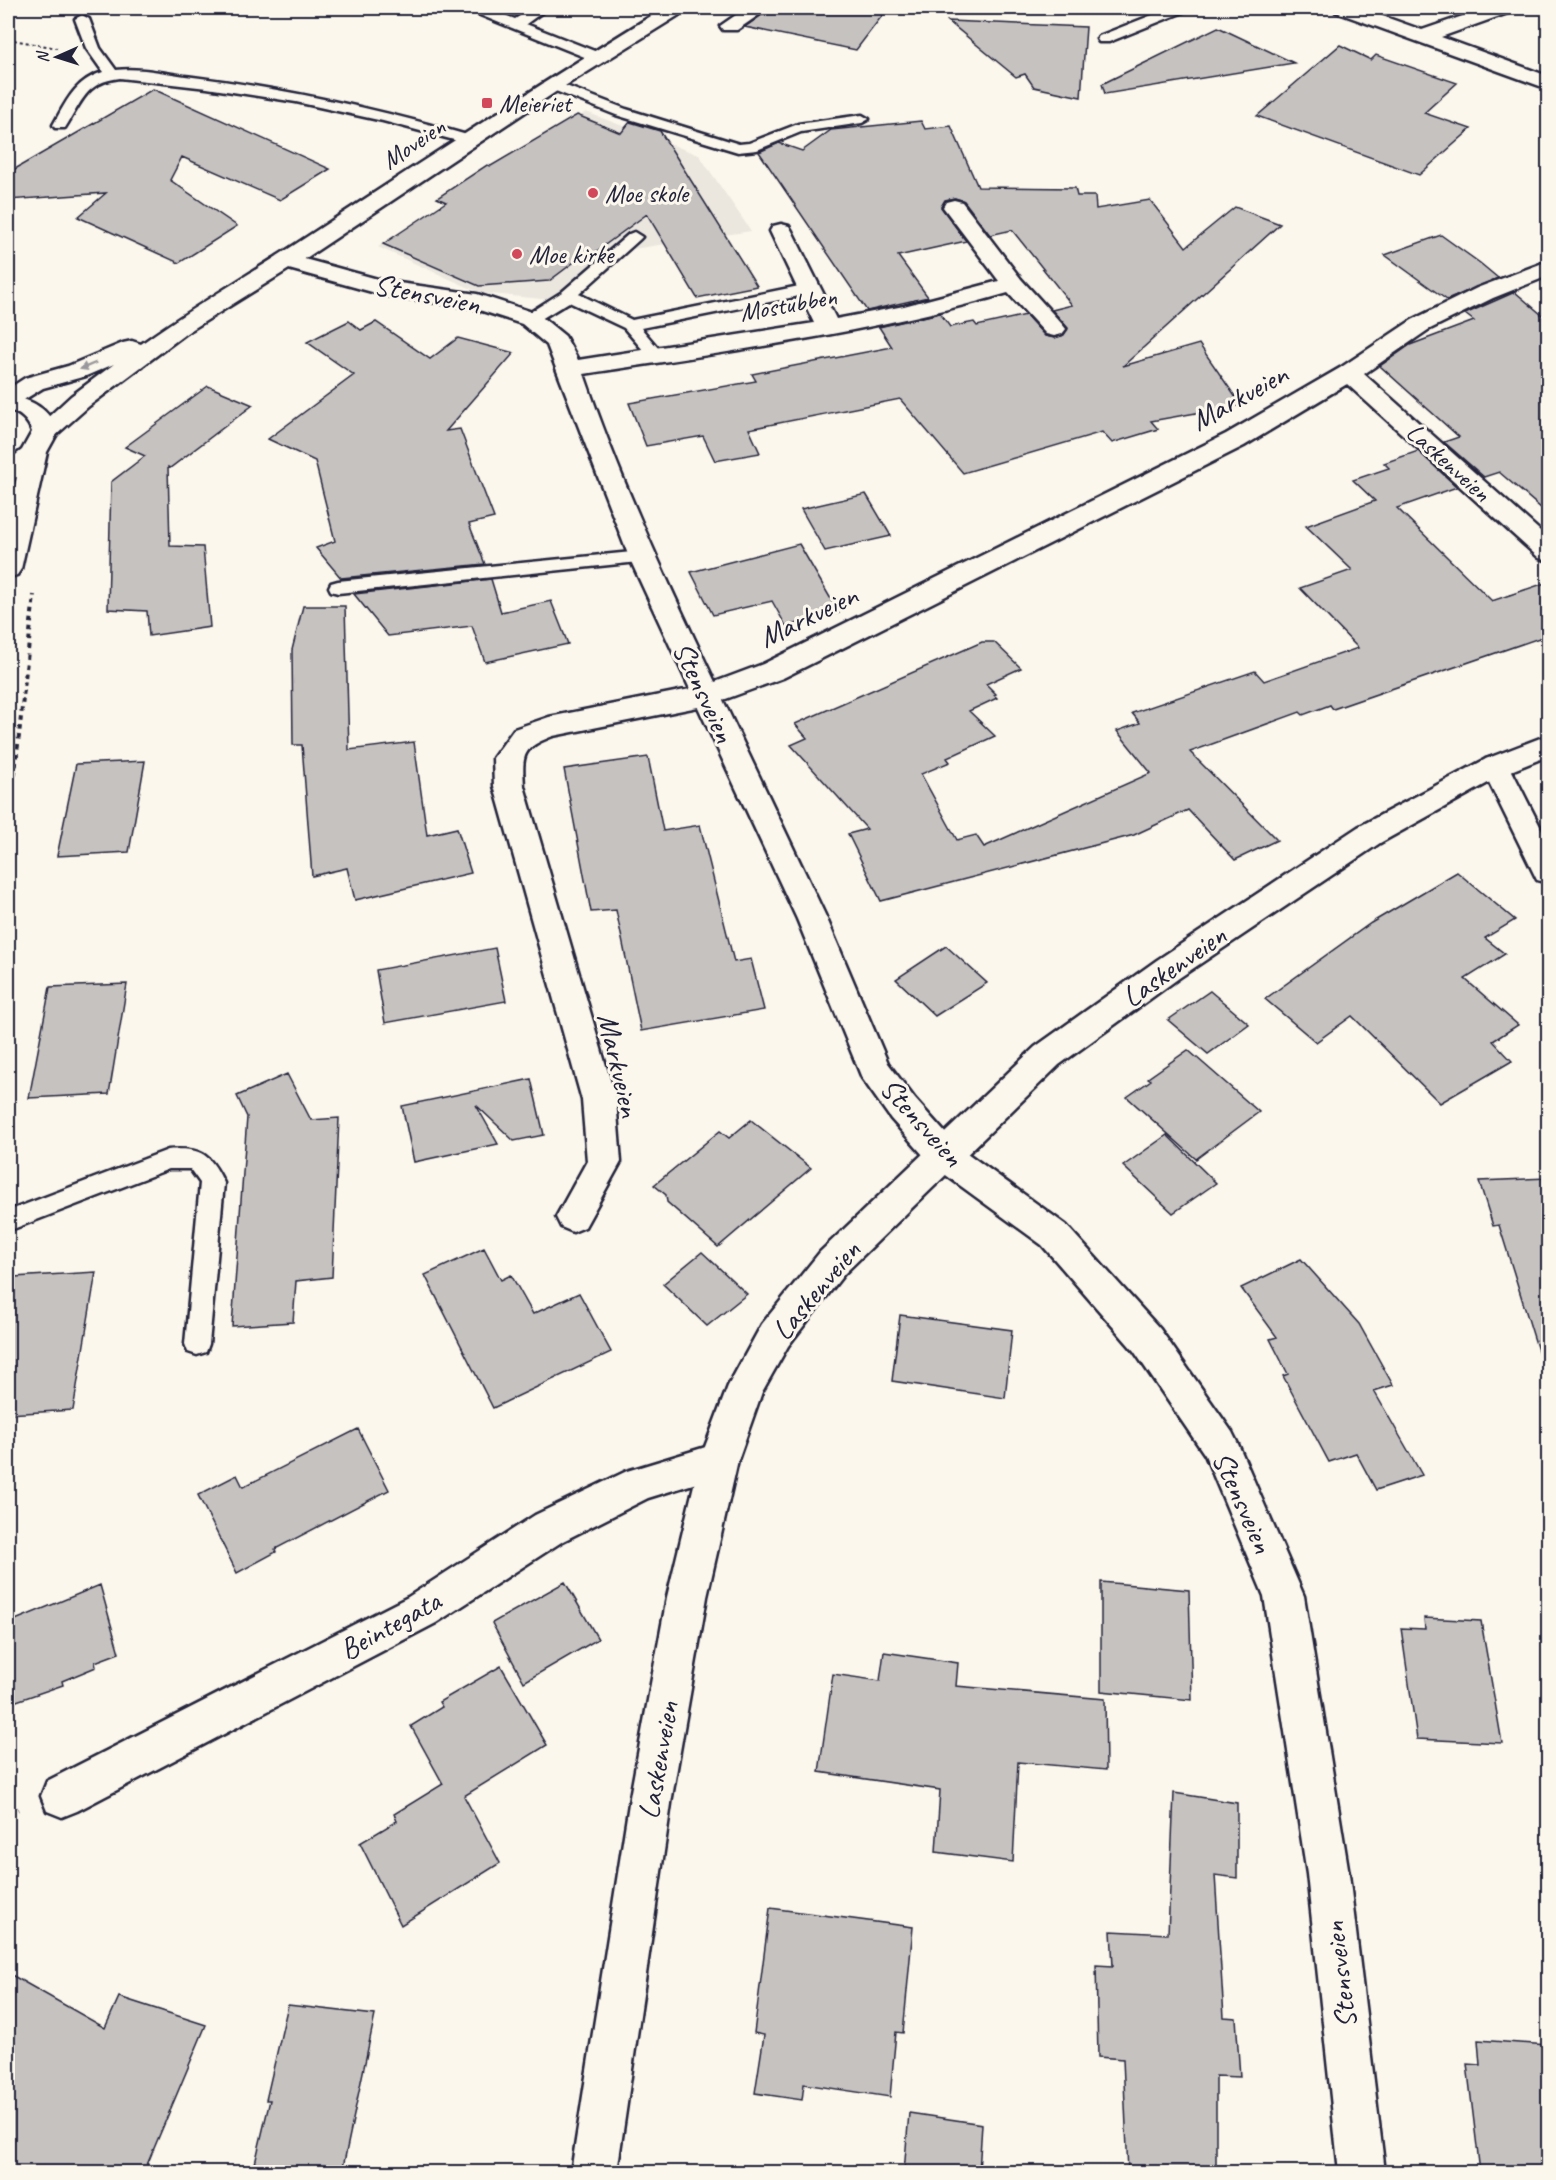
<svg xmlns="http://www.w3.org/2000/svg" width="1556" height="2180" font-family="Caveat,sans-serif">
	<rect width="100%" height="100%" fill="#fbf7ec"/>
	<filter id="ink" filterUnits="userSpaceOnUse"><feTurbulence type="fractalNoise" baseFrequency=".0167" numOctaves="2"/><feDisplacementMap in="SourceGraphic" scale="12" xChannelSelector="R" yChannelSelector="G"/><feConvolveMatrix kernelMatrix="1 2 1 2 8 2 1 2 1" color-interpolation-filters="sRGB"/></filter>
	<g filter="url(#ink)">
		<path fill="#ebe7df" d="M586,112l113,43 52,76 -118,18 -81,51 -71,-7 -103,-46z"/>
		<path fill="#c6c2c0" stroke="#22223b" stroke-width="1.5" d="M771,8h117l-32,42 -111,-23z
			M948,21l138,6 -5,70 -47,-10 -9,-13 -9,3z
			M1218,27l76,36 -189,31 -3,-10z
			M1340,45l31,15 5,-5 81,28 -33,30 47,16 -52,46 -162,-59z
			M153,89l177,80 -50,31 -98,-43 -12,23 67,46 -58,37 -101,-46 28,-24 -98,7v-27z
			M577,115l44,18 9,-11 30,9 97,155 -60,12 -50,-84 -57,42 -5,-2 -36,27 -70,5 -96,-42 63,-42 -9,-4 50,-33 4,1z
			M921,121l4,8 26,-3 27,61 97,1 2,8h18l1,13 54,-9 36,47 49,-40 45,17 -157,142 76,-22 42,61 -90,16 7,8 -46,14 -10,-11 -139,41 -63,-74 -151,30 11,24 -45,8 -12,-25 -57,10 -17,-43 127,-22 -4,-7 140,-27 -13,-20 61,-14 10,14 24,-5 3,4 49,-11 19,21 10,2 9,-3 4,-7 -16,-18 20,-5 -60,-75 -22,5 -26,-34 -9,-3 -10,2 -4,7 25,34 -68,15 30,41 -61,14 -108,-159 20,-9 23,8 29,-21z
			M1441,235l39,28 18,15 -51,22 -62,-45z
			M1515,292l33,28v194l-49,-42 -15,5 -40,-35 15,-5 -79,-71 30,-21 64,-24 -9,-7z
			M349,321l12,9 15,-8 54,37 28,-21 56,15 -68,78 14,-2 34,89 -25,6 16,40 -144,14 -25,-30 19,-7 -20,-80 -47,-22 86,-64 -47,-33z
			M208,386l45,19 -83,63 -2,-1 2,79 33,1 7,80 -61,9 -2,-25 -39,-2 3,-127 34,-26 -20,-9z
			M1418,451l39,36 -60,21 95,93 56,-19v53l-215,74 -3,-4 -27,10 -3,-3 -110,40 87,88 -42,20 -47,-50 -54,25 -253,66 -33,-67 19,-5 -76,-84 16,-7 -12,-14 187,-82h12l27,26 -35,16 10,10 -2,1 3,3 -28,13 26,25 -48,22 3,4 -29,12 36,66 19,-5 8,12 167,-74 -34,-42 23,-8 -8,-10 123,-42 9,10 94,-33 -58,-60 52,-18 -46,-44 69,-25 -22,-21 36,-12 -5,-5z
			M866,494l25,42 -66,15 -24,-42z
			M799,544l40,69 -53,13 -14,-25 -59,14 -22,-43z
			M491,579l10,33 50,-11 17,43 -83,18 -13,-36 -84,10 -34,-42z
			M303,606h42l4,144 65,-8 13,93 30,-7 14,45 -116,27 -8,-32 -35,8 -10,-131h-9l-1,-95z
			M648,757l15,74 37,-6 34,137 17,-3 13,51 -123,21 -25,-121 -25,2 -27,-143z
			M145,761l-16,91 -72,4 19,-92z
			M1457,872l58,48 -30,18 20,16 -40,25 53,46 -25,16 19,20 -72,42 -88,-87 -36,26 -51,-43 106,-76z
			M946,946l41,37 -52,33 -39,-37z
			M495,948l11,53 -121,22 -9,-53z
			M127,984l-18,110 -80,4 21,-111z
			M1210,991l39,33 -41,30 -40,-34z
			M1188,1050l71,62 -63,47 -69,-62 24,-17 -3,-2z
			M287,1074l24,46 28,-2 -7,159 -36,4 -3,41 -61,4 15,-209 -10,-21z
			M531,1079l13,56 -30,6 -38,-36 22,39 -84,18 -12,-56z
			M751,1120l60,48 -93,79 -51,-45 -1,-7 -12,-10 66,-54 9,7z
			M1167,1135l49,48 -43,30 -50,-47z
			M1548,1178v175l-9,1 -40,-129 -6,1 -14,-45z
			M484,1248l17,32 10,-5 22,39 46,-21 32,59 -118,56 -68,-133z
			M702,1252l45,42 -40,32 -44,-42z
			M1301,1259l58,65 34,61 -19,6 48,84 -46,15 -20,-37 -27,9 -46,-86 5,-2 -18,-35 7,-2 -36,-49z
			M96,1272l-23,138 -65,4v-105l6,-32z
			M900,1315l112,15 -7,68 -113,-17z
			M358,1429l31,61 -114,59 1,3 -39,21 -39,-78 39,-20 6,12z
			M565,1582l33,57 -74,43 -32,-59z
			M1101,1582l88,8 3,110 -91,-9z
			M100,1585l19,68 -24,9 1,5 -34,14 1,4 -55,19v-81z
			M1424,1618l57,3 21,122 -85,-4 -16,-111 24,1z
			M884,1652l74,11 -2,23 149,13 1,71 -88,-8 -5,100 -77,-10 4,-62 -121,-18 14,-98 47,7z
			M501,1666l46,79 -83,51 36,67 -99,62 -41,-82 37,-22 -3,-7 49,-30 -32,-58 31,-19 -3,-5z
			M1174,1793l63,10v75l-22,-3 9,142 12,1 4,59 -24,-1v96h-88l-5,-113 -25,-2 -2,-92 17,1 -2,-35 57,3z
			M770,1908l143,19 -10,106 -7,-1 -6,65 -86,-13 -2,16 -47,-7 9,-58 -10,-2z
			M8,1973l97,55 14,-31 87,28 -62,147h-136z
			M288,2005l87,10 -33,157h-89l17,-72h-4z
			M1478,2040l70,5v127h-68l-13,-108 13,1z
			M909,2113l73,11 -3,48h-75z"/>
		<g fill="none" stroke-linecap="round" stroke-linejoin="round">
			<g stroke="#22223b" stroke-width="5">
				<path id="service" d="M468,8h18l29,11 18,-11h15l-22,16 76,30 2,3 -7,4 -5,-1 -122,-49z
					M1170,8h18l-2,3 -77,31h-10l-2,-3 2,-3z
					M82,15l7,4 11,29 16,22c24,-3 52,4 77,7 95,12 189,33 281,60l2,3 -7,4 -86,-23 -87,-19 -89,-14 -87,-10c-35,4 -38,24 -55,50h-10l-2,-3c13,-23 22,-45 50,-53l-17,-24 -11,-29z
					M553,81l73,28 113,35 10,-1 49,-19 64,-9 7,4 -7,4 -61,9 -44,18 -19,2 -122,-37 -68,-27 -2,-3 2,-3z
					M634,232l8,5 -3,3 -60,54 53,26 177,-36 8,5 -8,5 -168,34 23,27 -8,5 -6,-2 -26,-30 -55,-26 -33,20h-12l-2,-3 2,-3 38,-24 67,-58z
					M642,551l6,2 3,4 -3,4 -310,32 -7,-2 -2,-4 2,-4 7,-2z
					M168,1150c33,-3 42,4 56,33l-15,161 -3,8 -9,3 -9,-3 -3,-8 15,-161 -10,-14h-21l-161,62v-20z"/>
			</g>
			<g stroke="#22223b" stroke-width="5">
				<path id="minor" d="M746,8h23l-32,22h-14l-3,-4z
					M1333,8h27l62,22 64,-22h28l-3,4 -70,25 107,39v13l-212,-77z
					M954,200l8,2 59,77 41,45 4,5 -4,5 -8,2 -8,-2 -38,-41c-139,40 -281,59 -424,81 36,106 83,207 131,308l48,-18 463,-230 114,-66 72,-48 65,-32 71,-27v15l-55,22 -65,32 -64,44 184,164v23l-9,-3 -192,-174 -103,62 -461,232 -60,22 104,219 61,144 27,36 41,46 110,80 94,104 72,103 6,12 66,152 45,278 36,298h-46l-32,-298 -43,-278 -59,-141 -71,-104 -92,-106 -110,-80 -41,-46 -29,-41 -65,-159 -99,-212 -145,29c-31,12 -31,18 -29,50l92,314 5,62 -36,65 -12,5 -12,-5 -5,-10 31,-56 -5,-61 -88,-314 -1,-28 21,-29 35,-12 141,-28 -61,-132 -82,-212 -25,-21 -49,-16 -90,-13 -105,-29 -4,-5 4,-5 8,-2 99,27 92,13 61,20 27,22 13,24 236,-37 -44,-92 3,-5 8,-2 8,2 3,5 44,88 68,-13 95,-25 -56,-74 3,-5z
					M1496,756l10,3 42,83v41l-11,-3 -56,-114 5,-7z
					M719,1443l13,5 6,12 -6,12 -84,26 -85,43 -127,82 -359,188 -15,6 -15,-6 -6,-15 6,-15 361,-184 127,-82 92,-44z"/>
			</g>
			<g stroke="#22223b" stroke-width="5">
				<path id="tertiary" d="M664,8h23l-3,4 -124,77 -266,177 -106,66 -99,74 -35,31 -9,3 -9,-3 -4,-5 39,-36 43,-32 -28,12 -43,12 -26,16 -9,2v-17l17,-11 43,-12 55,-23 9,-2 9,3c53,-38 110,-70 164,-106 119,-78 238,-156 359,-230z
					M1548,735v21l-42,17 -126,70 -201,135 -120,87 -215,209 -56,72 -26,46 -24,68 -31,137 -35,200 -55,375h-46l59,-375 37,-200 33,-137 28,-74 34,-62 58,-72 215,-205 122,-87 201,-133 128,-68z"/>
			</g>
			<g stroke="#22223b" stroke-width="5">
				<path id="secondary" d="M8,395c24,5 41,13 50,37l-11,20 -26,117 -4,6 -9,3v-62l9,-39 -9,2v-18l14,-11 10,-18c-4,-12 -12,-19 -24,-22z"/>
			</g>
			<path stroke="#22223b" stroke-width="2" stroke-dasharray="3 3" stroke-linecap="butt" d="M8,39l49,9"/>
			<path stroke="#22223b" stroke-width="4" stroke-dasharray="4.5 4.5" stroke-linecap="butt" d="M8,838l26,-243"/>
			<path stroke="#22223b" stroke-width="4.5" stroke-dasharray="5 5" stroke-linecap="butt" d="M8,1812l10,-3"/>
			<use href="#service" fill="#fbf7ec" fill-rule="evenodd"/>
			<use href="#minor" fill="#fbf7ec" fill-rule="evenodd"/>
			<use href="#tertiary" fill="#fbf7ec" fill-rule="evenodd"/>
			<use href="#secondary" fill="#fbf7ec" fill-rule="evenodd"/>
		</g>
		<defs><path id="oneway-solid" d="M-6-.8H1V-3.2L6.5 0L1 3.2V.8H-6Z" transform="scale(1.5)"/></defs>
		<use fill="#99979c" href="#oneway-solid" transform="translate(88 366) rotate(157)"/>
	</g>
	<g fill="#d1495b" stroke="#fbf7ec" stroke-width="2">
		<rect x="481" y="97" width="12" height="12" rx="3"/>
		<circle cx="593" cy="193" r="6"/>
		<circle cx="517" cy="254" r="6"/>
	</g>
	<g text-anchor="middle" stroke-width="6" stroke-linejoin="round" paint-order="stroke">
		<g font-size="26" fill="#22223b" stroke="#fbf7ec" text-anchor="start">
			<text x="499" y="112">Meieriet</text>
			<text x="605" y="202">Moe skole</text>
			<text x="529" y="263">Moe kirke</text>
		</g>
		<g font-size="26" fill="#22223b" stroke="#fbf7ec">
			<text transform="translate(413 143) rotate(-34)" y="9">Moveien</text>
			<text transform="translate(788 304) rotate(-10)" y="9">Mostubben</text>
			<text transform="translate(1449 462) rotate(42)" y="9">Laskenveien</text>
		</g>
		<g font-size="30" fill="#22223b" stroke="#fbf7ec">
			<text transform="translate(427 294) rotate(11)" y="10">Stensveien</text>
			<text transform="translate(1239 397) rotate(-29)" y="10">Markveien</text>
			<text transform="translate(808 616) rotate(-26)" y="10">Markveien</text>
			<text transform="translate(704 692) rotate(65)" y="10">Stensveien</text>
			<text transform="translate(1174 966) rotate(-35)" y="10">Laskenveien</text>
			<text transform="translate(619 1065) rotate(77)" y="10">Markveien</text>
			<text transform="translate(922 1122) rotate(48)" y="10">Stensveien</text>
			<text transform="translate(816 1290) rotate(-50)" y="10">Laskenveien</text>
			<text transform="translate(1243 1502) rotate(66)" y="10">Stensveien</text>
			<text transform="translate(390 1625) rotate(-29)" y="10">Beintegata</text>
			<text transform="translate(658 1760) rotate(-80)" y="10">Laskenveien</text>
			<text transform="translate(1340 1975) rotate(-97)" y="10">Stensveien</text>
		</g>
	</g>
	<rect width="1556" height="2180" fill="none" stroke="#fbf7ec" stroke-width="30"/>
	<rect x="15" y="15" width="1526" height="2150" fill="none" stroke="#22223b" stroke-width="2" filter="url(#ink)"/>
	<g transform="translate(57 57) rotate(267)" stroke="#fbf7ec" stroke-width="4.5" paint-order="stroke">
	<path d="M0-4.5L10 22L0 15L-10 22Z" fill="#22223b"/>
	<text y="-9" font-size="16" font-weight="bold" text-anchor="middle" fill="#22223b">N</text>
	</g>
</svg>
